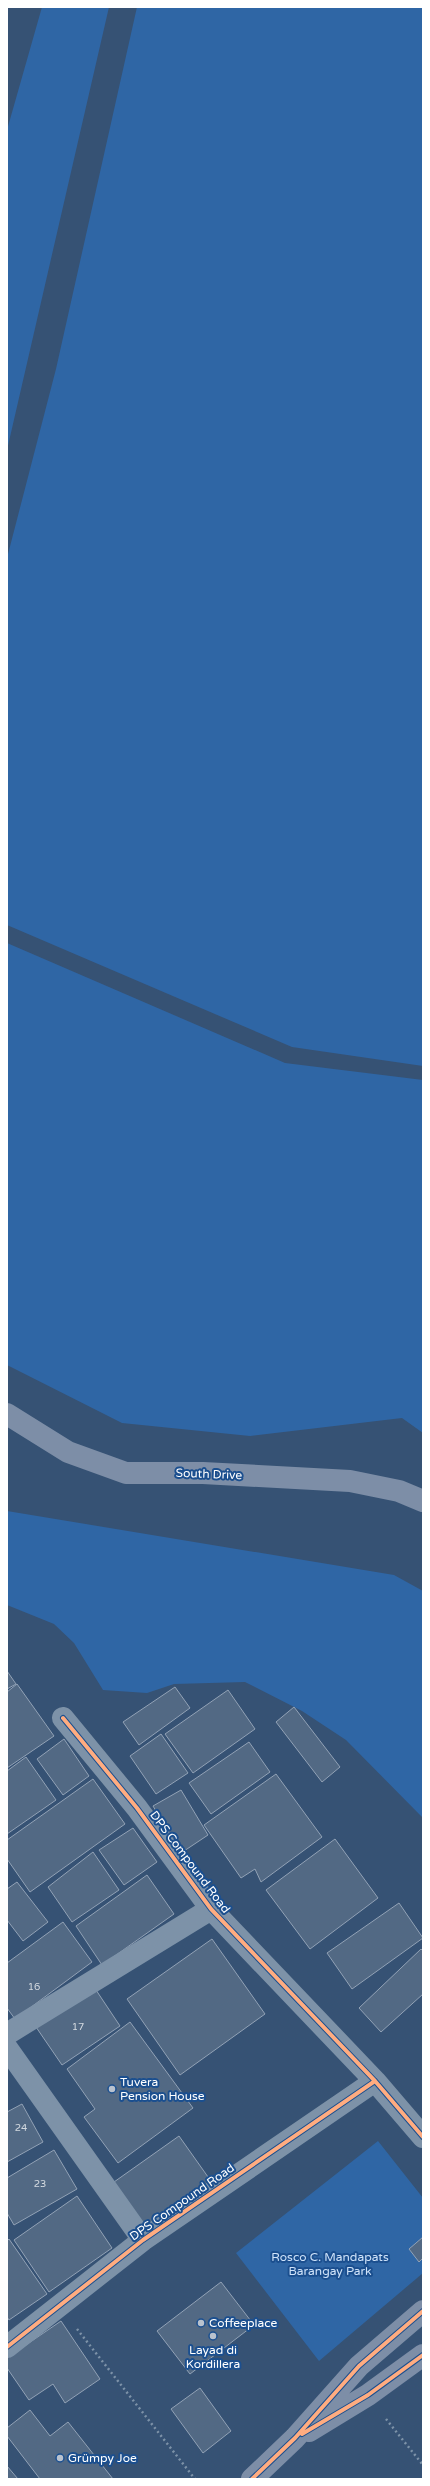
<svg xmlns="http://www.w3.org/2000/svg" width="430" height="2486" font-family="'Varela Round',sans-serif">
	<rect width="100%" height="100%" fill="#365274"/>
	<path fill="#2f66a5" d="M42,7h67l-102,443v-320z
		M137,7h286v1059l-131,-19 -285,-122v-367l49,-189z
		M7,943l278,120 138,17v353l-21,-15 -152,18 -128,-13 -115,-58z
		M7,1511l387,64 29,16v227l-77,-78 -44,-29 -57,-29 -71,2 -27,9 -44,-3 -29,-47 -20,-19 -47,-19z
		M378,2141l45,57v75l-104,88 -83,-108z"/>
	<path fill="#526984" stroke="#92a2b6" d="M7,1671l9,13 -9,5z
		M17,1684l37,52 -47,32v-76z
		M175,1687l15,21 -51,37 -16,-23z
		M228,1690l27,39 -62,44 -28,-39z
		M294,1707l46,60 -18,15 -46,-60z
		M161,1734l27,39 -32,21 -26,-38z
		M64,1739l25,37 -26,19 -26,-36z
		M249,1742l21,30 -59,42 -22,-31z
		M26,1757l30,43 -49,34v-63z
		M276,1774l46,63 -61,45 -6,-13 -14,9 -37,-53z
		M93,1779l32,45 -95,68 -23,-33v-19z
		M181,1790l27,45 -27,18 -28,-47z
		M133,1828l24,34 -33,23 -25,-35z
		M335,1839l43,59 -68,51 -44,-59z
		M93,1852l26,38 -47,32 -24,-35z
		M147,1875l27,39 -72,51 -26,-39z
		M17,1882l31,40 -25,19 -16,-21v-31z
		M399,1903l24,35 -71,51 -25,-36z
		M63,1922l29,40 -77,57 -8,-11v-45z
		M212,1939l53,75 -85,61 -53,-76z
		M421,1949l2,2v43l-42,38 -22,-24z
		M94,1987l26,39 -58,39 -26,-38z
		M130,2022l63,86 -75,55 -34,-46 11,-8 -28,-40z
		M22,2104l21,38 -36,20v-50z
		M179,2136l34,48 -65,47 -34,-49z
		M54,2150l23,39 -63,36 -7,-12v-35z
		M77,2196l35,52 -63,44 -35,-52z
		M423,2237v21l-4,4 -10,-13z
		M9,2239l38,55 -38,26 -2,-3v-76z
		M221,2282l33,43 -64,49 -33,-43z
		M61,2321l39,58 -35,24 -12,-19 -24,16 -22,-32v-10z
		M200,2388l31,43 -28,22 -32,-44z
		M30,2410l20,26 18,-14 45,57h-73l-33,-43v-8z
		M7,2466l11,13h-11z"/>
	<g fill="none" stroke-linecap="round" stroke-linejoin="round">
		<path stroke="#7d92a8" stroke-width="2.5" stroke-dasharray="2 3" stroke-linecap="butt" d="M77,2329l118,150
			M386,2419l37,46"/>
		<path stroke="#7d92a8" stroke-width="22" d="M63,1718l74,90 74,101 164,172 48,56
			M7,2034l204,-125
			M7,2048l136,192
			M7,2347l136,-107 232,-159"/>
		<path stroke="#7d8ea7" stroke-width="22" d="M7,1414l61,38 58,21h77l147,8 49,10 24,10
			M309,2431l59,-36 55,-40
			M252,2479l43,-41 64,-72 64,-55"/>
		<g stroke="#1b4f8f" stroke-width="6">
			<path id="cycleway" d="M63,1718l74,90 74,101 164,172 48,56
				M7,2347l136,-107 232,-159
				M302,2434l66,-39 55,-40
				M252,2479l43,-41 64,-72 64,-55"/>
		</g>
		<use href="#cycleway" stroke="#ffac80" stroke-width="4"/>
	</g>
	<g fill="#b9c2ce" stroke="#1b4f8f" stroke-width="1.5">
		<circle cx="112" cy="2089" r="4"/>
		<circle cx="201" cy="2323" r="4"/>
		<circle cx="213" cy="2336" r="4"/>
		<circle cx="60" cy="2458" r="4"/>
	</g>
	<g text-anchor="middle" stroke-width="4" stroke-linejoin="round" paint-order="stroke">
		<g font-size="10" fill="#d4dae0">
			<text x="34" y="1990">16</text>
			<text x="78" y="2030">17</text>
			<text x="21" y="2131">24</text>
			<text x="40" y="2187">23</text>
		</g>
		<g font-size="12" fill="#fff" stroke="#1b4f8f">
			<text transform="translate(209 1474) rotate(2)" y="4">South Drive</text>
			<text transform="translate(190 1862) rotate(53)" y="4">DPS Compound Road</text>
			<text transform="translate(182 2202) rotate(-35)" y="4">DPS Compound Road</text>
		</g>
		<g font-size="12" fill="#fff" stroke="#1b4f8f" text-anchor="start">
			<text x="120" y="2086">Tuvera<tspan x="120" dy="14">Pension House</tspan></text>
			<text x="209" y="2327">Coffeeplace</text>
			<text x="213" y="2354" text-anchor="middle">Layad di<tspan x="213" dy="14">Kordillera</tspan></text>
			<text x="68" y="2462">Grümpy Joe</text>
		</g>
		<g font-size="12" fill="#cfe3fa" stroke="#1b4f8f">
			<text x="330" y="2261">Rosco C. Mandapats<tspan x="330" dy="14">Barangay Park</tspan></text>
		</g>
	</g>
	<rect width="430" height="2486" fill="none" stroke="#ffffff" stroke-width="16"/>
</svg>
